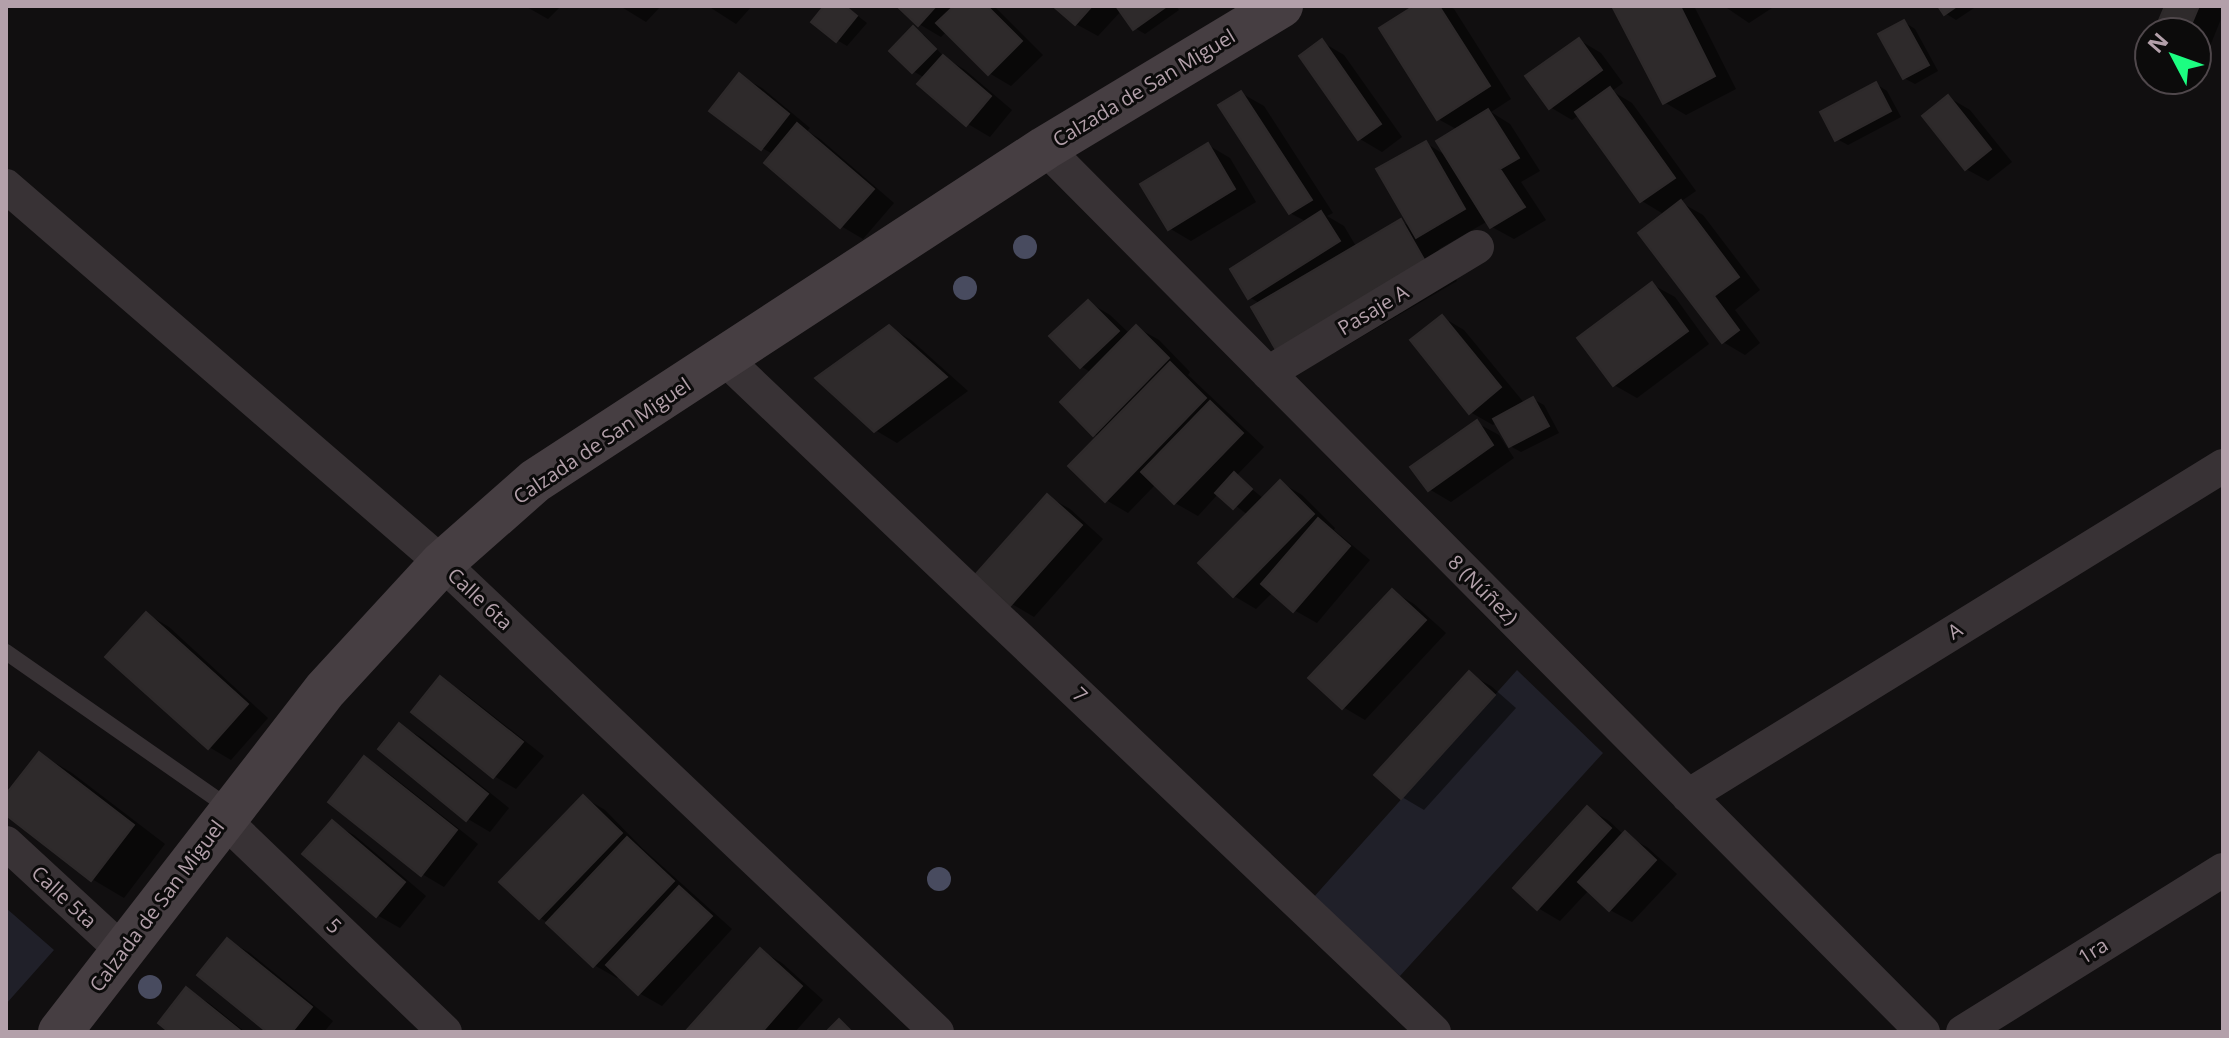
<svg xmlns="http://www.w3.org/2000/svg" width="2229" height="1038" font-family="'Open Sans',sans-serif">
	<rect width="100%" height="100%" fill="#110f10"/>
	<path fill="#202029" d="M1517,670l86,83 -203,223 -88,-77z
		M6,908l48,42 -48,54z"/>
	<path fill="#0007" d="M525,6h36l-13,13z
		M620,6h41l-15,16z
		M708,6h44l-16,18z
		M826,6h19l22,17 -20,23 -10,-6z
		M900,6h94l49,49 -32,31 -22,-13 -42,-42 -6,6 -22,-13z
		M1056,6h120l3,4 -34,24 -10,-6 -13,-18 -24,26 -22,-12z
		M1417,6h31l6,3 57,90 -20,13 19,12 30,47 -19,11 25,38 -32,19 -22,-12 -4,-6 -49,28 18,32 -147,86 -49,-63 -12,-7 58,-75 -17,-9 -49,-120 23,13 69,107 -6,3 17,10 13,22 44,-27 11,7 14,-85 22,14 10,-27 -20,-11z
		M1614,6h80l42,83 -50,26 -22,-13z
		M1724,6h51l-26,17z
		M1940,6h37l-21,14 -11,-7z
		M2167,6h56v8l-21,52 -5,-2v-32h-41z
		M1904,22l11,7 23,42 -23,13 -11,-6z
		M913,29l11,6 20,22 21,13 47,40 -22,27 -22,-13 -43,-46 -12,-7z
		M1579,40l22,13 22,30 -11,8 20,12 64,88 -16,11 23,13 57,75 -25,20 25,33 -15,12 -22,-13 -58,-127 -23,-14 -62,-87 -8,6 -22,-13z
		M1322,42l22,13 58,82 -20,15 -22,-13z
		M740,76l22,12 48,40 -3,3 13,8 74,64 -31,36 -22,-13 -68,-72 -11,-6z
		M1876,84l11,7 14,26 -53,28 -11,-6z
		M1948,97l22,13 42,52 -24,19 -22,-12z
		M1208,145l22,13 26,44 -65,39 -22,-13z
		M1653,285l22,12 34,47 -72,54 -23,-13z
		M1088,302l22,13 20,19 6,-7 23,13 31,32 -2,3 76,72 -28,29 28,23 16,-17 22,13 33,33 -1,2 36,30 -53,63 -23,-13 -21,-18 -17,17 -22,-13 14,-81 -29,-22 -21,23 -23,-13 -19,-19 -28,29 -22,-13 -6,-63 -6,-3 -2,-61 -10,-6 -30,-31z
		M1442,317l22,13 61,74 8,-5 11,6 15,28 -38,19 -11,-6 -13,-24 -4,3 -23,-13z
		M889,327l22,13 57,51 -71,52 -22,-13z
		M1477,423l22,12 15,23 -63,44 -22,-13z
		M1047,496l23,13 33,30 -69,78 -22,-13z
		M1392,591l22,13 32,29 -81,87 -22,-13z
		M147,614l22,13 99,91 -37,42 -22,-13z
		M1469,674l22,12 25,22 -92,102 -22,-13z
		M441,679l22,13 81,64 -28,33 -22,-13z
		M400,725l22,13 87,70 -19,24 -22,-13z
		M40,754l32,19 93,71 -41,54 -32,-19 -86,-66v-15z
		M365,759l22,13 91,72 -34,43 -22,-13z
		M583,797l22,13 37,38 90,81 -70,77 -23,-13 -19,-18 -3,3 -23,-13 -43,-41 -11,-6z
		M1587,808l22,13 15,14 23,12 30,27 -45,48 -22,-12 -21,-20 -29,31 -22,-13z
		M332,823l22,12 72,61 -26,32 -23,-13z
		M228,940l22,13 83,68 -9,11h-54z
		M760,950l22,13 41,37 -28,32h-107z
		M187,990l22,13 36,29h-73z"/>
	<path fill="#2e2a2b" stroke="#2d292a" stroke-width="2" d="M824,6h21l12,10 -21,26 -25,-20z
		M897,6h39l-18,20z
		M954,6h33l35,35 -34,34 -52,-52z
		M1053,6h39l-17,19z
		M1116,6h51l-34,24z
		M1414,6h25l51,80 -53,34 -58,-92z
		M1612,6h68l35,70 -52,28z
		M1938,6h19l-13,9z
		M2165,6h34l-11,26h-34z
		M1904,20l25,45 -26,14 -25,-45z
		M913,26l23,23 -24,24 -23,-22z
		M1579,38l23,32 -53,39 -24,-33z
		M1322,39l59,85 -23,16 -59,-84z
		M943,55l48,41 -25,30 -49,-42z
		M739,73l50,41 -28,36 -52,-39z
		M1876,82l15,29 -56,30 -15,-29z
		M1610,87l65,91 -35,24 -65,-90z
		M1241,91l71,109 -23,14 -71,-109z
		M1948,95l43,54 -26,21 -43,-54z
		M1488,109l31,49 -19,11 25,38 -35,21 -54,-87z
		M797,123l77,66 -34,39 -76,-65z
		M1426,141l39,68 -49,29 -40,-69z
		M1208,143l27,46 -67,41 -28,-46z
		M1681,200l58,77 -25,19 25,34 -17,13 -84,-110z
		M1321,211l19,30 -92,58 -18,-30z
		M1401,219l25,44 -150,87 -25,-43z
		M1652,282l36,49 -75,55 -36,-48z
		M1088,300l31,31 -39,37 -31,-32z
		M1442,315l59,72 -32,27 -59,-74z
		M889,325l58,52 -73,55 -59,-54z
		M1136,325l33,33 -76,78 -33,-34z
		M1170,362l36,36 -101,104 -37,-36z
		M1533,397l16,29 -40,21 -16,-28z
		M1210,401l33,32 -69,71 -33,-32z
		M1477,420l16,25 -65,46 -18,-24z
		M1234,472l18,17 -19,20 -18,-16z
		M1280,480l34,34 -81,83 -35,-34z
		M1047,494l35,31 -72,81 -35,-31z
		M1318,518l32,28 -57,66 -32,-28z
		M1392,589l34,31 -84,89 -34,-31z
		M146,612l102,92 -40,45 -103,-92z
		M1469,671l26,24 -94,104 -27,-24z
		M440,676l83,66 -30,36 -82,-66z
		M399,723l89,71 -22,27 -88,-72z
		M39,752l95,73 -43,56 -85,-66v-21z
		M364,756l93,74 -36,46 -93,-74z
		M583,795l39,38 -83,86 -40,-37z
		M1587,806l24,22 -74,82 -24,-22z
		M332,820l73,62 -29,35 -74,-63z
		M1625,831l31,29 -47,51 -31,-29z
		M627,837l47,44 -81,86 -47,-44z
		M679,886l33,30 -74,79 -32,-30z
		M227,938l85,69 -20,25h-25l-70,-57z
		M760,948l42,38 -40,46h-77z
		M186,987l56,45h-73l-11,-9z
		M839,1019l13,13h-26z"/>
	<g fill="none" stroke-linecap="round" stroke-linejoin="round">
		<path stroke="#383235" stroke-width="16" d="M6,652l225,157"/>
		<path stroke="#383235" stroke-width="34" d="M1045,148l878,884
			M6,186l436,377 495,469
			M725,359l709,673
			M1268,373l209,-126
			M1688,796l535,-330
			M223,819l222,213
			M6,843l117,108
			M1963,1032l260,-162"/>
		<path stroke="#463e42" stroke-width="44" d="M60,1032l265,-342 117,-127 93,-82 510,-333 236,-142"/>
	</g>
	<g fill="#484b5f">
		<circle cx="1025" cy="247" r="12"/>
		<circle cx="965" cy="288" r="12"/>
		<circle cx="939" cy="879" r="12"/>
		<circle cx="150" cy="987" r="12"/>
	</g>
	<g text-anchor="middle" stroke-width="6" stroke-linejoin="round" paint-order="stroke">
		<g font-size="20" fill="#b3a0aa" stroke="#0c0b0b">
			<text transform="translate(1144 88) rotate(-31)" y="7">Calzada de San Miguel</text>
			<text transform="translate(1373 310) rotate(-31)" y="7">Pasaje A</text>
			<text transform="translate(602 441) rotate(-34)" y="7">Calzada de San Miguel</text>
			<text transform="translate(1483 590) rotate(45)" y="7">8 (Núñez)</text>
			<text transform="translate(480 599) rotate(43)" y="7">Calle 6ta</text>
			<text transform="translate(1955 631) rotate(-32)" y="7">A</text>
			<text transform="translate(1080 695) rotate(44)" y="7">7</text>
			<text transform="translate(64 897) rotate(43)" y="7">Calle 5ta</text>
			<text transform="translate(157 906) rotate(-53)" y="7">Calzada de San Miguel</text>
			<text transform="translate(334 926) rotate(44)" y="7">5</text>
			<text transform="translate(2093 951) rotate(-32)" y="7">1ra</text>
		</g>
	</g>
	<rect width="2229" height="1038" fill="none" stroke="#b3a0aa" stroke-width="16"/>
	<g transform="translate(2173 56) rotate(311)"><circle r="38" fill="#0c0b0b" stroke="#4f474b" stroke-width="2"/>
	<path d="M0-6L14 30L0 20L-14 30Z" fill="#1cfd81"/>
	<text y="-12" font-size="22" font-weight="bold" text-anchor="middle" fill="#b3a0aa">N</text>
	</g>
</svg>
